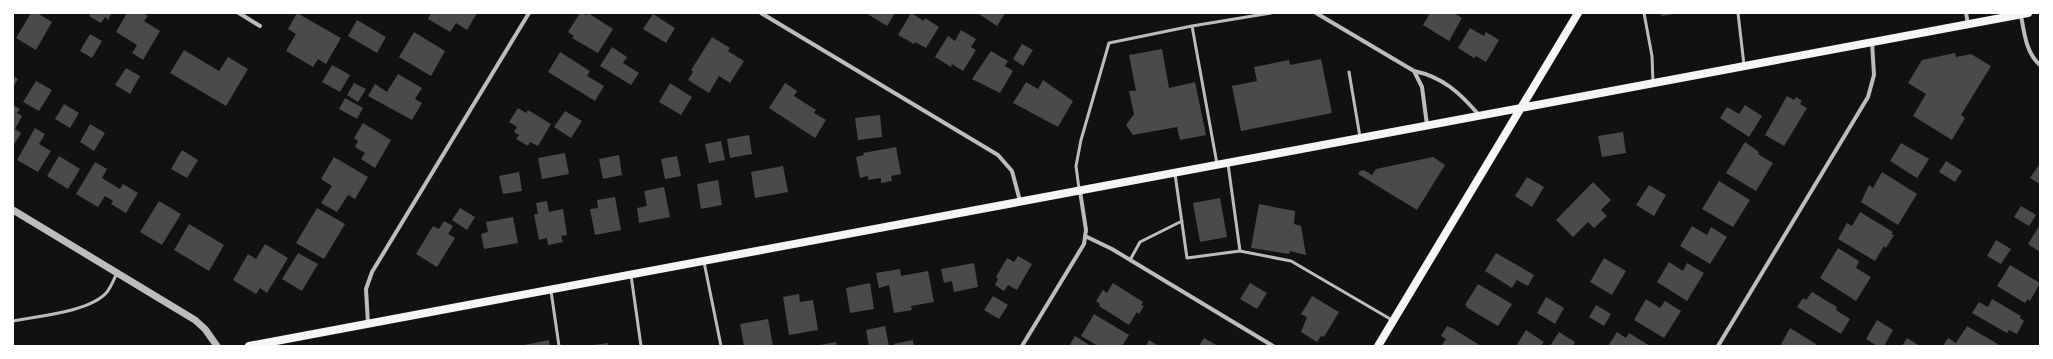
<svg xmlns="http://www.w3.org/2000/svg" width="2053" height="359" font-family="Lato,sans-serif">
	<rect width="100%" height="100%" fill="#111"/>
	<path fill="#4a4a4a" d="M31,13h6l15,9 -16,28 -20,-12z
		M91,13h21l-4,7 -3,-3 -4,6 -12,-7z
		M127,13h16l5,3 -4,5 16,10 -17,29 -11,-7 5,-8 -21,-13z
		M297,13l44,25 -15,26 -8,-5 -5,8 -27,-16 10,-17 -8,-5z
		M431,13h46l-10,17 -11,-7 -6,9 -22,-13z
		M580,13l7,2 1,-2 25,16 -15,24 -26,-15 2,-2 -6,-4z
		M866,13h29l-8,13z
		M911,13l13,8 1,-3 14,9 -13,21 -11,-6 -1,2 -16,-9z
		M980,13h25l-8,13 -18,-12z
		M1430,13h24l8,5 -13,23 -26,-16z
		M1661,13h12v1l-11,2z
		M653,14l22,14 -9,15 -23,-14z
		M357,20l29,17 -9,16 -29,-17z
		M1470,28l14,8 2,-4 13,8 -13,22 -10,-6 -2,2 -16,-10z
		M961,30l15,9 -5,8 5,3 -13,21 -11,-7 -1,3 -16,-10 13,-21 7,5z
		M414,32l31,19 -14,25 -32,-19z
		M90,34l12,7 -10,17 -12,-7z
		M712,37l18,11 -2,3 16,10 -14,22 -11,-7 -10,17 -21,-13 5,-8 -2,-2z
		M1022,44l11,6 -10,16 -10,-7z
		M612,47l15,10 -4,6 16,10 -8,12 -31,-19z
		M1162,49l7,39 26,-6 11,53 -26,5 -3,-13 -44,8 -7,-10 8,-11 -5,-23h7l-7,-36z
		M184,50l35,21 9,-14 20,12 -22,37 -56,-33z
		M991,51l17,10 -3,5 8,5 -13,22 -28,-14z
		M560,52l30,19 -3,5 17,10 -9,15 -47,-29z
		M1955,53l1,4 15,-3 20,12 -30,49 4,3 -13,22 -39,-24 13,-22 -18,-11 14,-23z
		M1321,59l11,54 -91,18 -9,-45 25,-5 -3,-14 35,-7 1,5z
		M332,65l18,10 -10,17 -18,-10z
		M126,68l14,8 -10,18 -15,-9z
		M398,74l24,14 -7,11 7,4 -10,17 -44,-24 7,-12 12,8z
		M13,76l5,3 -5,8z
		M1043,80l30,21 -15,26 -45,-24 13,-21 12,7z
		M36,81l16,9 -13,21 -16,-9z
		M354,83l12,6 -8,13 -11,-7z
		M670,83l22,14 -11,18 -22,-13z
		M785,83l12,8 -3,5 22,14 -2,3 12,7 -11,18 -46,-30z
		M1787,96l7,4 2,-3 6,4 -2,3 7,4 -23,38 -19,-11z
		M345,98l18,10 -6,11 -18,-10z
		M64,104l15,9 -9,15 -15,-9z
		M13,105l7,4 -3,4 5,3 -7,13 6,4 -8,13z
		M1745,105l17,11 -13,21 -29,-19 7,-11 12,7z
		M518,108l8,5 2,-3 23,14 -13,22 -8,-4 -2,4 -12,-7 3,-4 -5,-3 3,-5 -8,-5z
		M565,111l17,10 -11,17 -17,-11z
		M880,115l2,22 -24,3 -3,-22z
		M363,123l28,17 -16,28 -14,-9 4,-6 -10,-6 3,-6 -4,-3z
		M90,124l15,9 -11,18 -14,-9z
		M35,128l10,6 -6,10 12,7 -13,21 -21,-12z
		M1623,132l3,21 -24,4 -4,-21z
		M749,135l3,19 -22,4 -3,-19z
		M721,141l4,19 -16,3 -4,-19z
		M1745,142l14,10 -1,2 15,9 -17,28 -30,-18z
		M1901,143l28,16 -12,19 -27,-17z
		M896,147l5,27 -10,2 1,5 -11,2v-5l-13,2v-4l-8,2 -4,-21 8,-2 -1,-2z
		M182,150l16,10 -11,18 -16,-9z
		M565,153l4,21 -27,5 -4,-21z
		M619,155l3,20 -19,4 -4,-20z
		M59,156l21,13 -12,20 -21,-13z
		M677,156l4,20 -16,3 -4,-20z
		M334,157l34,20 -13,22 -7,-4 -11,17 -16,-9 11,-17 -11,-7z
		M1433,157l12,8 -28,45 -59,-36 2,-3 4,-1 8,5 4,-6z
		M1946,161l16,10 -7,11 -16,-10z
		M95,162l12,7 -5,9 18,11 3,-5 15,9 -12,20 -15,-9 2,-3 -8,-5 -7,11 -22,-13z
		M2039,165l1,1v18l-10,-6z
		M783,166l5,26 -33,6 -4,-26z
		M519,172l3,19 -19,3 -4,-18z
		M1882,172l35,22 -19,31 -37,-23 8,-17 4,3z
		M1527,177l17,10 -12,20 -17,-11z
		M718,180l4,25 -21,4 -4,-25z
		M1719,181l31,19 -17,27 -31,-18z
		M1593,182l18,18 -10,10 6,6 -13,12 -6,-6 -15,15 -17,-17z
		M1649,185l17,10 -12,21 -18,-11z
		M664,187l6,30 -31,6 -2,-15 10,-2 -3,-15z
		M615,197l6,33 -26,5 -5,-26 8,-1 -1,-8z
		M1220,198l7,39 -27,5 -7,-39z
		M159,201l22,13 -19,31 -22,-13z
		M547,201l2,11 14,-3 4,26 -6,1 2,6 -15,3 -1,-7 -8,2 -5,-26h4l-2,-11z
		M1259,204l36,7 -1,13 7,2 5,29 -16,-4 -1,3 -38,-6z
		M2021,206l15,9 -7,11 -15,-9z
		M317,208l28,16 -21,35 -28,-16z
		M460,208l15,9 -8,13 -15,-10z
		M1860,212l33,20 -2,2 3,1 -8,13 -2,-2 -9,15 -37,-22 9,-16 5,3z
		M513,217l5,26 -34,6 -3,-15 7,-2 -2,-10z
		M444,221l9,5 -5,8 7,4 -18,29 -21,-13 17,-28 6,3z
		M189,224l35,21 -15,26 -35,-21z
		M1692,226l15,9 4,-8 16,10 -17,27 -30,-18z
		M2039,226l1,1v25l-12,-8z
		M1996,240l15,9 -10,15 -14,-8z
		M265,244l23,14 -21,35 -7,-5 -4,6 -23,-14 15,-26 8,5z
		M1838,248l21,13 -3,7 15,9 -15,24 -36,-23z
		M298,253l20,11 -16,27 -20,-12z
		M1496,253l38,22 -6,11 -11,-6 -5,8 -27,-17z
		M1018,256l14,8 -15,26 -9,-5 -4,6 -9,-6 3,-6 -2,-2 11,-19 7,4z
		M1604,258l22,13 -14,24 -22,-13z
		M1669,262l14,9 4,-8 17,10 -17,28 -30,-19z
		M974,263l4,24 -24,5 -2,-11 -8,2 -3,-14z
		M2010,265l30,18 -10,18 -2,-2 -3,4 -28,-17z
		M900,269l1,7 27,-5 6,31 -23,4 1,4 -18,3 -5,-28 -10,3 -3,-15z
		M870,283l4,26 -24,4 -4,-25z
		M1113,283l30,19 -2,3 3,1 -5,8 -2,-2 -8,13 -30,-19 1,-2 -4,-3 7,-11 4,3z
		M1250,283l17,10 -10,16 -17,-10z
		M1478,284l34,20 -14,22 -32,-19 1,-1 -2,-1z
		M1812,292l25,15 -1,3 14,9 -9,15 -44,-27 6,-9 3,2z
		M799,294l1,8 13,-2 5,30 -29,5 -6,-38z
		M993,296l15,9 -9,14 -15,-9z
		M1312,296l27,16 -15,25 -3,-1 -4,6 -16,-10 6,-15 -6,-3z
		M1546,297l18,11 -9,16 -18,-11z
		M1646,299l14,9 5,-7 16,10 -17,27 -30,-18z
		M1992,299l29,17 -1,2 4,3 -7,13 -8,-4 -2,3 -35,-20 7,-11 9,5z
		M1596,305l15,9 -7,12 -15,-9z
		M1094,314l35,21 -7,11h-24l-17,-10z
		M768,319l5,27h-29l-4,-22z
		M1877,320l16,10 -9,16h-7l-11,-7z
		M885,326l4,20h-20l-3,-16z
		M1447,326l5,2 29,18h-40l5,-7 -5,-3z
		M1967,326l34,20h-58l5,-8 8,5z
		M1790,328l26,16 -2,2h-34z
		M1526,330l18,12 -3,4h-25z
		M1559,332l16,10 -2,4h-23z
		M1617,332l9,6 3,-5 21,13h-42z
		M1075,336l16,10h-22z
		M1204,338l14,8h-19z
		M1907,338l13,8h-18z
		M549,340l1,6h-26v-1z
		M913,340l1,6h-20v-2z
		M1149,340l10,6h-13z
		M836,342l1,4h-17v-1z
		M608,343v3h-14v-1z"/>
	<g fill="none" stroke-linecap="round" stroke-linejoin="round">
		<path stroke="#bcbcbc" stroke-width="3" d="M1644,13l8,43 1,27
			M1738,13l6,52
			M1192,26l25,138
			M1349,72l11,65
			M1228,164l12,87 51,10 101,59
			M1175,174l12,84 53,-7
			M1079,189l-3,-23 5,-26 28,-97 83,-17 79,-13
			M1130,260l10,-18 42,-21
			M704,262l17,84
			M631,275l10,71
			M551,291l8,55
			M13,321c25,-5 77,-9 94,-29 4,-5 7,-13 10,-19"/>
		<path stroke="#bcbcbc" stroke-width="4" d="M239,13l21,13
			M761,13l237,142 14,16 8,30
			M1316,13l98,58c29,6 46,22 65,44
			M1966,13l2,11
			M2021,15c3,17 5,38 19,50
			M1414,71l8,16 5,38
			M1085,236l27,13 161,97
			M368,324l-2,-35 6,-17 157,-259
			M1022,346l62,-102 2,-14 -6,-39
			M1718,346l150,-249 6,-22 -2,-33"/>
		<path stroke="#bcbcbc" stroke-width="7" d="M13,210l182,110 10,9 12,17"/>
		<path stroke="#f5f5f5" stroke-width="8" d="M249,346l1779,-333
			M1378,346l200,-333"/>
	</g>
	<rect width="2053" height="359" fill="none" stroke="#ffffff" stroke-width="28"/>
</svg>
